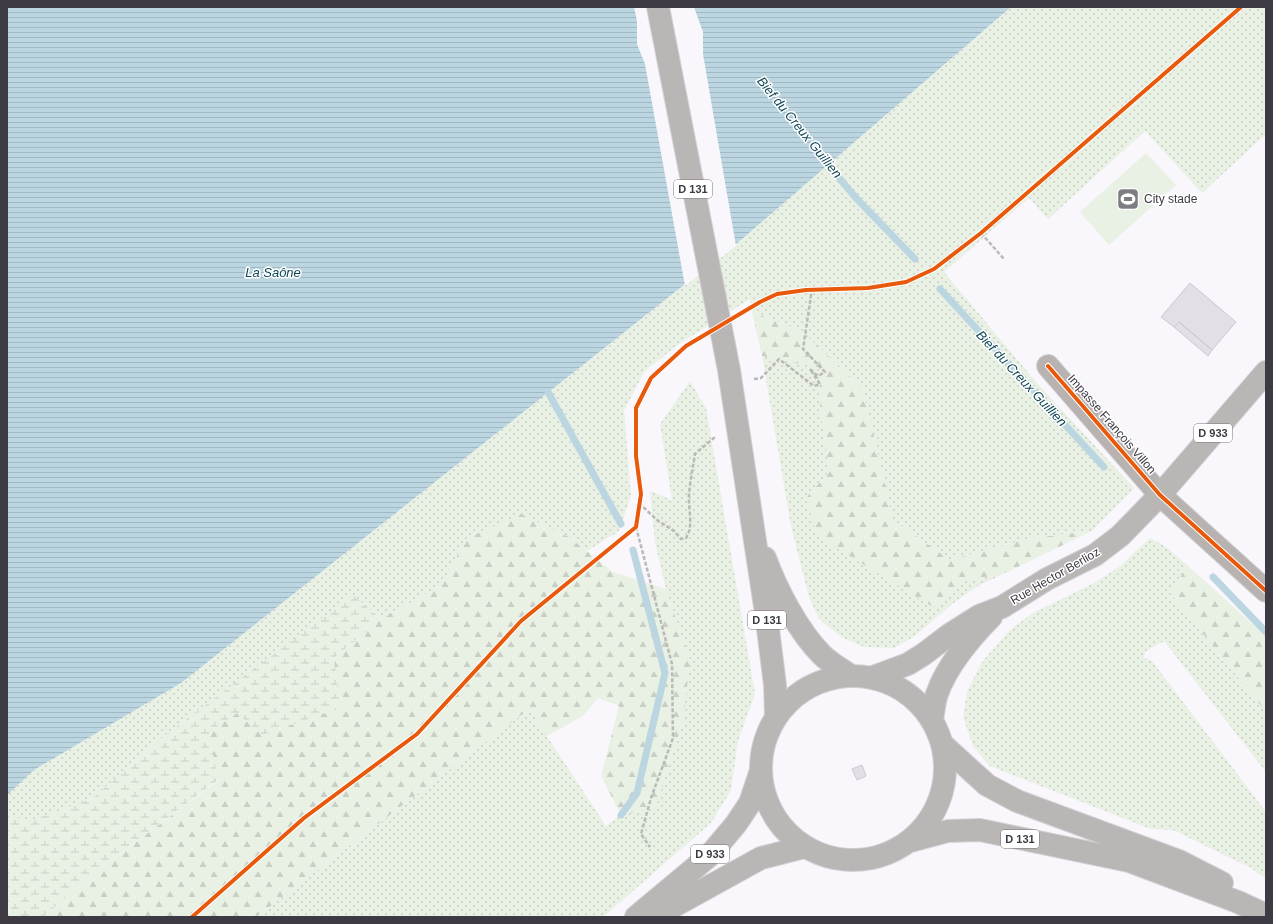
<svg xmlns="http://www.w3.org/2000/svg" width="1273" height="924" font-family="Arial,sans-serif">
	<defs>
		<pattern id="grass-dots" width="8" height="8" patternUnits="userSpaceOnUse"><rect width="8" height="8" fill="#e9f0e4"/><path d="M2 2h.1M6 6h.1" fill="none" stroke="#c9cfc5" stroke-width="1.8" stroke-linecap="round"/></pattern>
		<pattern id="forest-firs" width="22" height="20" patternUnits="userSpaceOnUse"><rect width="22" height="20" fill="#e9f0e4"/><path d="M5 1l3.5 6h-7zM16 11l3.5 6h-7z" fill="#c9cfc5"/></pattern>
		<pattern id="wetland-marsh" width="20" height="14" patternUnits="userSpaceOnUse"><rect width="20" height="14" fill="#e9f0e4"/><path d="M1 5h8M5 5V1M11 12h8M15 12V8" fill="none" stroke="#c9cfc5"/></pattern>
		<pattern id="water-rules" width="6" height="5" patternUnits="userSpaceOnUse"><rect width="6" height="5" fill="#bbd6e1"/><path d="M0 2.5h6" fill="none" stroke="#a2b8c2"/></pattern>
	</defs>
	<rect width="100%" height="100%" fill="#f9f7fc"/>
	<path fill="url(#grass-dots)" d="M1011,7h255v127l-64,59 -57,-62 -97,88 -19,-21 -85,74 92,110 98,106 -42,43 -61,7 -81,22 -57,-40 -30,-131 -61,-58 -50,-19 -2,-13 -71,45 -35,28 -20,39 7,85 -12,35 -32,20 -18,-14 -48,-22 -55,24 -24,46 -61,34 -28,-23 -184,136 -76,66 -67,25 -19,-11v-17l27,-25 147,-87 561,-444z
		M762,356l58,11v38l9,67 -23,26 127,109 33,-27 35,-5 -23,11 -26,18 -37,32 -21,12 -30,-1 -23,-10 -22,-18 -10,-22 -18,-71z
		M690,381l16,27 49,286 -17,47 -7,49 -20,33 -108,94h-347l273,-208 77,117 15,-11 35,-8 34,-146 -24,-72 -11,-46 -5,-52 22,9 -12,-76z
		M1150,538l15,8 22,19 -16,29 95,118v60l-102,-131 -18,10 -3,6 9,4 114,151v67l-15,-11 -78,-38 -22,-1 -161,-63 -17,-20 -10,-29 4,-25 15,-30 28,-32 23,-17 61,-30 25,-16z"/>
	<path fill="url(#forest-firs)" d="M752,312l50,19 61,58 30,131 57,40 81,-22 61,-7 -91,44 -35,5 -33,27 -116,-71 -11,-38 23,-26 -9,-67v-37l-58,-12z
		M521,514l48,23 44,35 53,17 24,72 -7,60 -27,86 -35,8 -20,-39 18,-70 -21,-8 -15,18 -36,20 -18,-27 -273,208h-213l59,-50 116,-86 -10,-49 29,-19 97,-55 47,-39 61,-34 24,-46z
		M1187,565l79,71v76l-95,-118z"/>
	<path fill="url(#wetland-marsh)" d="M353,595l28,24 -47,39 6,50 -78,27 -25,-22 -28,19 9,48 -116,87 -59,50h-36v-105l19,10 67,-24 76,-66z"/>
	<path fill="#e9f0e4" d="M1146,153l30,32 -67,60 -29,-33z"/>
	<path fill="url(#water-rules)" d="M7,7h1004l-269,232 -561,444 -147,87 -27,25z"/>
	<path fill="#f9f7fc" d="M634,7h60l9,25v22l33,192 -51,40 -40,-222 -8,-20v-23z"/>
	<g fill="none" stroke-linecap="round" stroke-linejoin="round">
		<path stroke="#bbd6e1" stroke-width="7" d="M822,157l33,40 60,62
			M940,289l164,178
			M548,392l73,132
			M1213,577l53,55
			M621,815l16,-22 28,-120 -32,-123"/>
	</g>
	<path fill="#e2dfe7" stroke="#cbc8cf" d="M1190,283l46,39 -24,28 -33,-28 -5,5 -13,-10z
		M1179,322l33,28 -4,6 -34,-29z
		M862,765l4,11 -9,4 -5,-11z"/>
	<g fill="none" stroke-linecap="round" stroke-linejoin="round">
		<g stroke="#d4d2d6" stroke-width="24">
			<path id="minor" d="M1048,366l112,129 106,96"/>
		</g>
		<g stroke="#d4d2d6" stroke-width="24">
			<path id="major" d="M658,7l71,363 37,243 9,72 1,31
				M765,558c12,32 33,73 57,97 8,8 19,14 28,20
				M761 768a92 92 0 1 1 184 0a92 92 0 1 1-184 0Z
				M873,677l35,-13 16,-10 25,-19 30,-19 23,-9 45,-28 48,-24 25,-19 40,-41 106,-123
				M932,719c2,-8 2,-17 5,-25 9,-27 34,-57 54,-77
				M943,745l44,40 30,16 162,60 43,22
				M911,841l37,-10 32,-1 149,31 109,41 28,13
				M636,917l73,-61 27,-32 14,-21 10,-30
				M658,917l16,-11 87,-48 43,-11"/>
		</g>
		<path stroke="#bbb8b8" stroke-width="2.5" stroke-dasharray="4 2" stroke-linecap="butt" d="M981,233l23,26
			M754,379l7,-1 18,-19 35,27 6,-2 -10,-15 8,7 7,-4 -22,-23 9,-60
			M639,503l18,17 17,11 7,8 5,-1c8,-12 2,-29 3,-43 1,-14 4,-28 6,-41l20,-17
			M636,527l36,137 1,74 -22,60 -10,36 9,13"/>
		<use href="#minor" stroke="#b8b3b0" stroke-width="22"/>
		<use href="#major" stroke="#bab6b5" stroke-width="22"/>
		<g stroke="#fff" stroke-width="6">
			<path id="cycleway" d="M1048,366l112,129 106,96
				M192,917l112,-99 113,-84 104,-113 115,-94 5,-33 -5,-38v-48l15,-30 35,-32 74,-44 17,-8 29,-4 62,-2 38,-6 28,-13 47,-36 260,-226"/>
		</g>
		<use href="#cycleway" stroke="#e8590c" stroke-width="4"/>
	</g>
	<defs>
		<g id="stadium-square" transform="scale(1.15)"><rect x="-9" y="-9" width="18" height="18" rx="4" fill="#7f7c84" stroke="#fff"/><path d="M0-5a6.5 5 0 1 0 0 10a6.5 5 0 1 0 0-10ZM-3.5-1.8h7v3.6h-7Z" fill="#fff"/></g>
	</defs>
	<g fill-rule="evenodd">
		<use href="#stadium-square" x="1128" y="199"/>
	</g>
	<g text-anchor="middle" stroke-width="3" stroke-linejoin="round" paint-order="stroke">
		<g fill="#fff" stroke="#78757c" stroke-width="1">
			<rect x="674" y="180" width="38" height="18" rx="3"/>
			<rect x="1194" y="424" width="38" height="18" rx="3"/>
			<rect x="748" y="611" width="38" height="18" rx="3"/>
			<rect x="1001" y="830" width="38" height="18" rx="3"/>
			<rect x="691" y="845" width="38" height="18" rx="3"/>
		</g>
		<g font-size="11" font-weight="bold" fill="#3e3a44">
			<text x="693" y="193">D 131</text>
			<text x="1213" y="437">D 933</text>
			<text x="767" y="624">D 131</text>
			<text x="1020" y="843">D 131</text>
			<text x="710" y="858">D 933</text>
		</g>
		<g font-size="12" fill="#3e3a44" stroke="#fff" text-anchor="start">
			<text x="1144" y="203">City stade</text>
		</g>
		<g font-size="12" fill="#3e3a44" stroke="#fff">
			<text transform="translate(1112 424) rotate(49)" y="4">Impasse François Villon</text>
			<text transform="translate(1055 576) rotate(-30)" y="4">Rue Hector Berlioz</text>
		</g>
		<g font-size="13" font-style="italic" fill="#104756" stroke="#fff">
			<text transform="translate(800 127) rotate(51)" y="5">Bief du Creux Guillien</text>
			<text x="273" y="277">La Saône</text>
			<text transform="translate(1022 378) rotate(47)" y="5">Bief du Creux Guillien</text>
		</g>
	</g>
	<rect width="1273" height="924" fill="none" stroke="#3e3a44" stroke-width="16"/>
</svg>
